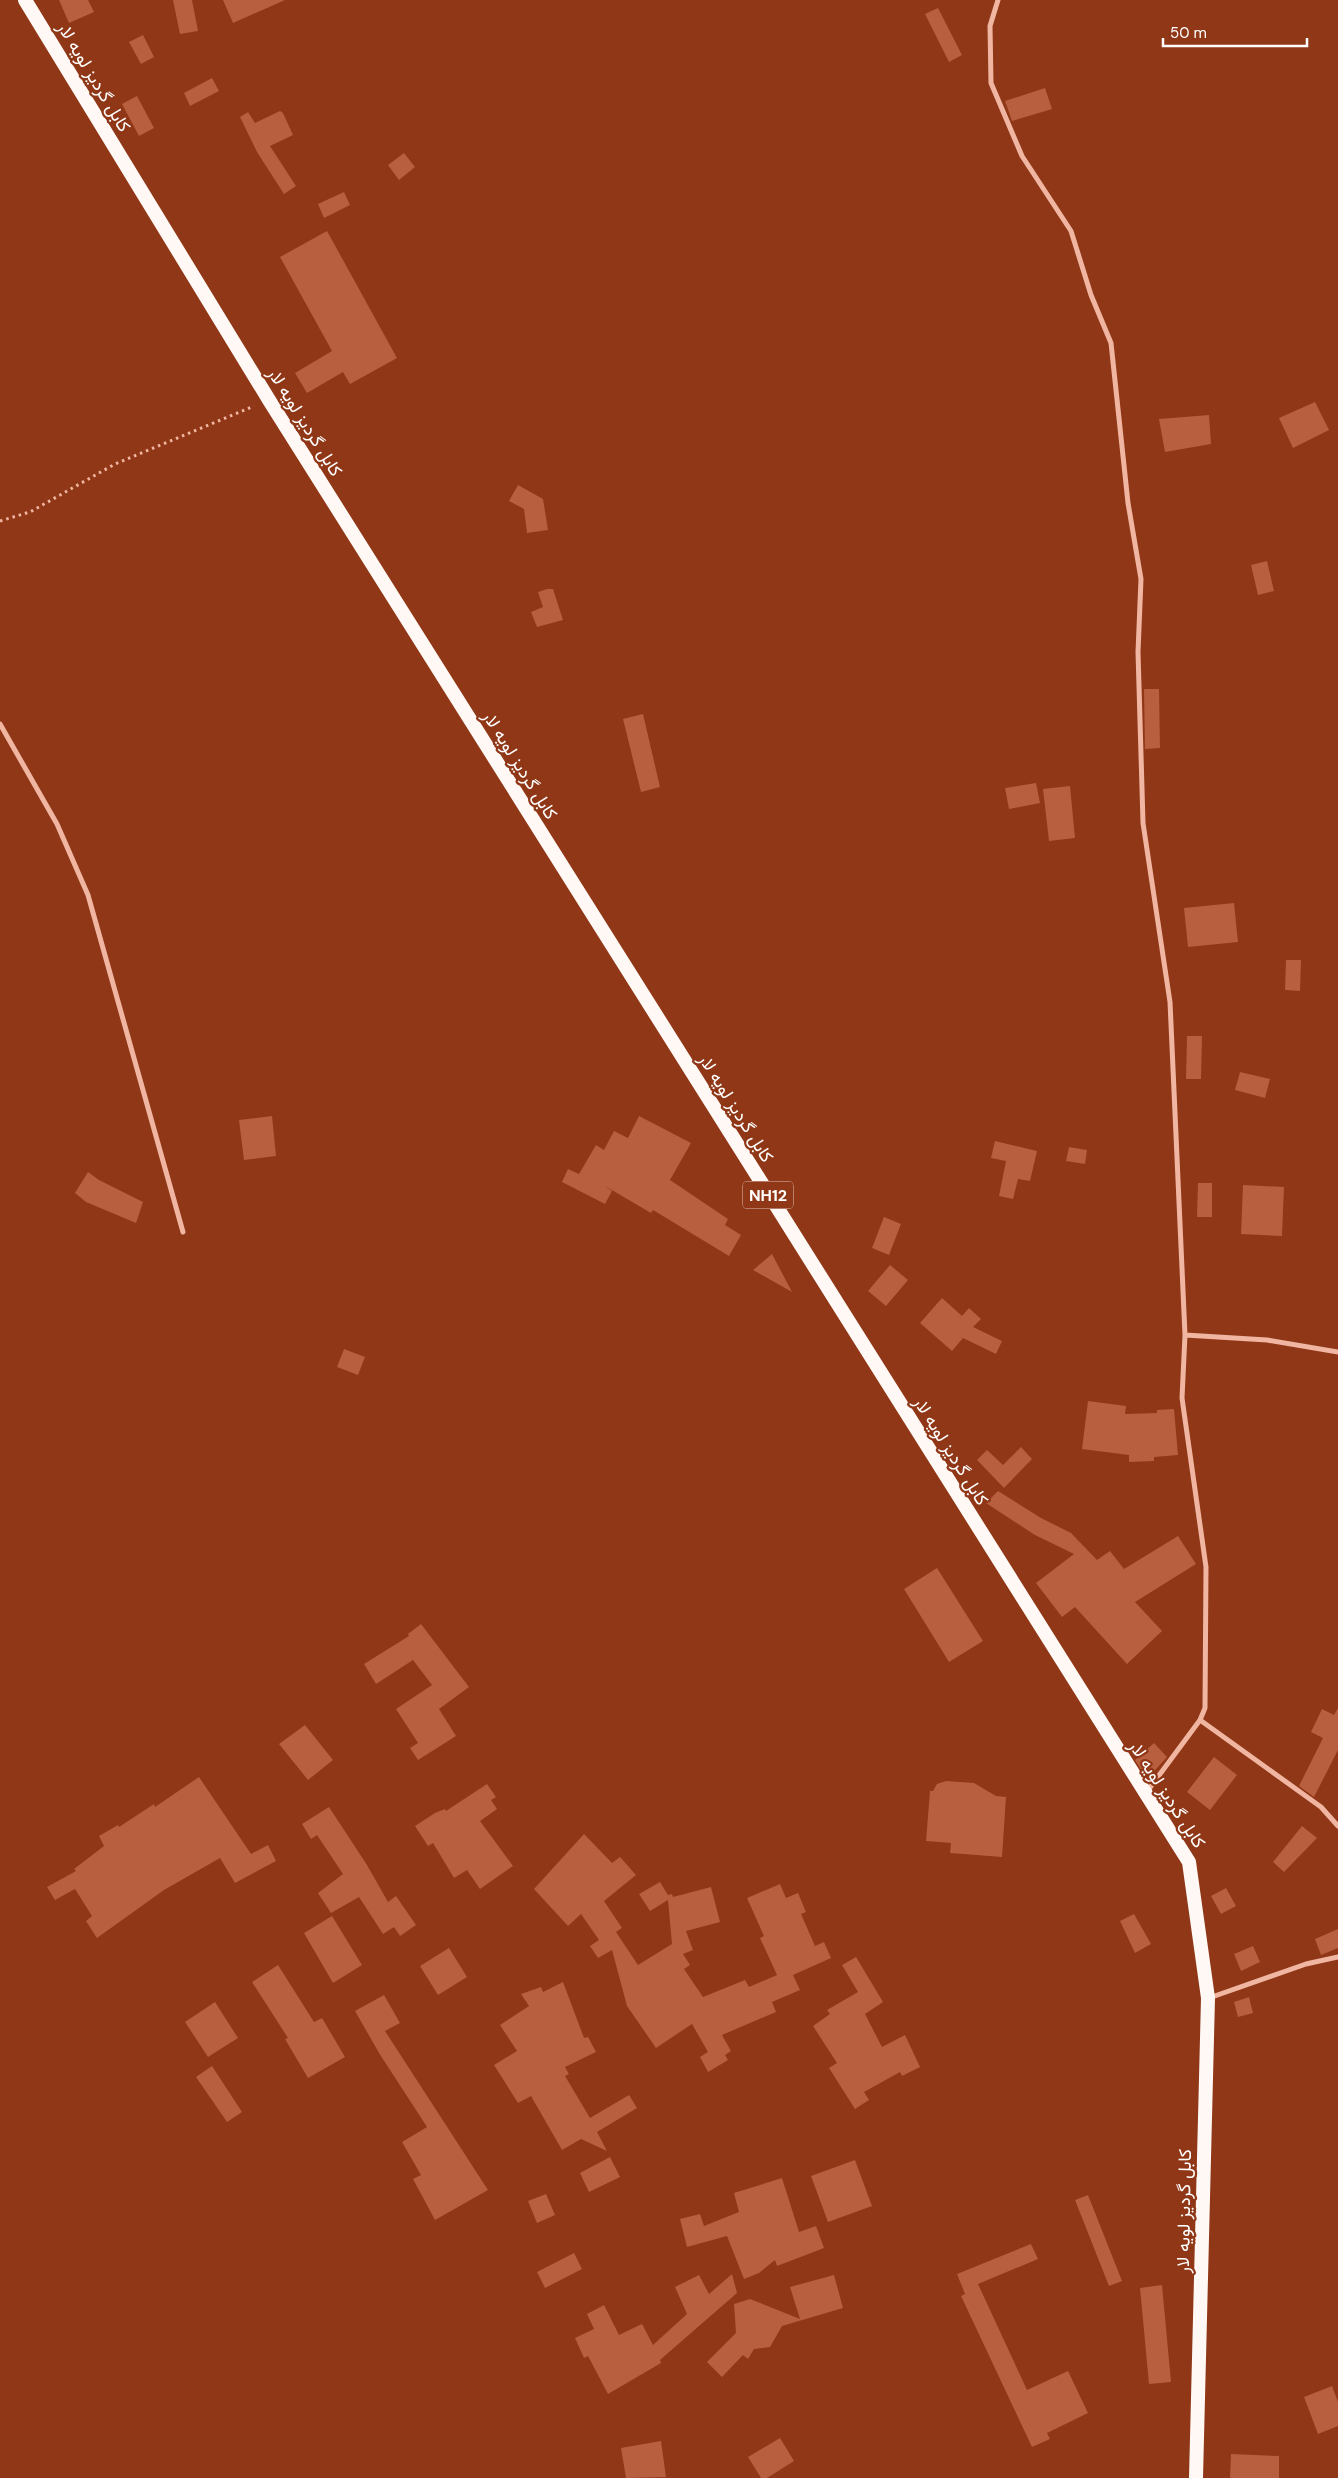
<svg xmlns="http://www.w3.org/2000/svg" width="1338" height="2478" font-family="'DM Sans',Vazirmatn,sans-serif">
	<rect width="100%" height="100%" fill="#8f3716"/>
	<path fill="#b75f3e" d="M59,0h29l6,12 -25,11z
		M173,0h19l6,31 -18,3z
		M223,0h62l-52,23z
		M938,8l24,47 -13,7 -24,-48z
		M143,35l11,22 -13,7 -12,-22z
		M212,78l7,13 -29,15 -6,-13z
		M1045,88l7,21 -40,12 -7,-20z
		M137,96l17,32 -15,8 -17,-32z
		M280,111l3,2 10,22 -23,11 26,40 -12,8 -27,-42 -17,-35 8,-5 7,11z
		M404,153l11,14 -16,13 -11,-15z
		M344,192l6,13 -26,13 -6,-14z
		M327,231l70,127 -47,26 -7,-12 -36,21 -12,-20 37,-22 -52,-94z
		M1315,402l14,28 -36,18 -14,-30z
		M1209,415l2,29 -46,8 -6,-33z
		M518,485l25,14 5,31 -21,3 -3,-24 -15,-8z
		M1267,561l7,30 -16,4 -7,-30z
		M547,589h6l10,31 -26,7 -6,-15 12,-5 -5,-15z
		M1144,689h15l1,59 -15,1z
		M643,714l17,73 -19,5 -18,-73z
		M1036,783l4,20 -31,6 -4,-21z
		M1070,786l5,52 -26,3 -6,-52z
		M1234,903l4,39 -50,5 -4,-39z
		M1286,960h15l-1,31 -15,-1z
		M1187,1036h15l-1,43h-15z
		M1240,1072l30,7 -5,19 -30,-8z
		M272,1116l4,40 -32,4 -5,-40z
		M639,1116l52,27 -21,37 58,39 -3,6 16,10 -12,21 -76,-46 -2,3 -46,-27 7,5 -7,13 -43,-22 6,-13 11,5 17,-29 8,5 10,-19 14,7z
		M995,1141l42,10 -7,30 -12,-2 -5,20 -14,-3 7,-35 -15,-3z
		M1069,1147l18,3 -2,14 -19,-3z
		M88,1172l11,8 44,22 -7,21 -50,-21 -11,-9z
		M1198,1183h14v34h-15z
		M1243,1185l41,2 -2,49 -41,-2z
		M884,1217l17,7 -12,31 -17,-7z
		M772,1254l20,38 -39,-22z
		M890,1265l18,15 -22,26 -18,-15z
		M942,1298l20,18 7,-8 12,11 -8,8 29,14 -6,13 -33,-16 -11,13 -32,-28z
		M344,1349l21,8 -7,18 -21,-8z
		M1088,1401l38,5 -1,8 32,-1v-3l17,-1 4,46 -24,2v4l-25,1v-7l-47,-6z
		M1021,1447l11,12 -28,29 -27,-28 10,-10 16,15z
		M998,1491l43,27 30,15 26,27 13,-9 14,18 54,-33 18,28 -61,38 27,29 -35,33 -52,-57 -13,10 -26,-34 38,-29 -39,-19 -49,-32z
		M937,1568l46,73 -34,21 -45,-73z
		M421,1624l48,63 -30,22 17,27 -38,24 -8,-12 8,-5 -22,-34 36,-24 -19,-25 -37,24 -12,-20 45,-28 -1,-2z
		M1338,1708v42l-24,47 -15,-11 24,-48 -12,-6 11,-23 12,6z
		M305,1725l28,35 -25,20 -29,-36z
		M1154,1743l13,14 -20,22 -12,-19z
		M1214,1757l23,18 -27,35 -23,-18z
		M199,1777l52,77 17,-9 8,16 -41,22 -15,-25 -56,32 -67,48 -11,-17 6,-5 -17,-27 -20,11 -8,-13 29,-16 -2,-2 30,-23 -5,-10 19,-11 1,2 35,-23 1,3z
		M946,1781l28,2 22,13 10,1 -4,60 -52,-4 1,-10 -25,-2 4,-50h3l4,-7z
		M487,1784l9,13 -5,3 6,9 -17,12 33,45 -33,23 -13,-19 -13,8 -21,-35 -5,3 -13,-20 20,-13 10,-4 1,2z
		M329,1807l38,58 21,37 8,-6 20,29 -16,11 -6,-9 -11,7 -24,-37 -28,16 -13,-20 25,-19 -26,-39 -6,4 -9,-15z
		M1302,1826l15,12 -33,34 -11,-10z
		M584,1834l28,29 8,-6 16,18 -32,26 18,27 -6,4 22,33 34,-21 -4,-44 -18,11 -11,-17 21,-12 8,13 4,-1 1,3 38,-10 9,35 -34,9 7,19 -10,4 7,11 -6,4 19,28 42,-17 4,7 28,-12 -17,-37 4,-2 -17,-38 33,-14 6,14 12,-5 8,19 -5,2 14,32 9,-4 7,16 -38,17 7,15 -28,12 4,10 -54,23 9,16 -6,4 3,5 -20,12 -8,-15 8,-5 -16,-28 -36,24 -29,-42 -15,-56 -14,8 -8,-12 9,-6 -18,-26 -13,12 -34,-37z
		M1226,1888l10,18 -15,8 -10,-18z
		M1134,1914l17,30 -16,9 -15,-32z
		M332,1916l30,49 -29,18 -29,-50z
		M1338,1929v19l-17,7 -6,-16z
		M1253,1946l7,16 -19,9 -7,-17z
		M449,1948l18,29 -29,18 -18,-29z
		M856,1957l27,45 -18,12 17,33 23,-12 15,32 -18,9 -2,-4 -36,20 5,8 -14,9 -26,-41 8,-5 -24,-37 17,-12 -3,-4 31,-18 -16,-27z
		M278,1965l36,57 8,-4 23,39 -37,21 -23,-39 3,-1 -36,-56z
		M563,1982l21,56 4,-1 8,15 -31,15 4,7 -4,2 25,42 39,-23 8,13 -40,24 10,19 -26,-12 -19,11 -31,-54 -13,7 -24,-38 23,-14 -17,-26 29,-19 -8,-12 20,-7 2,5z
		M384,1995l16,28 -15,8 103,159 -53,30 -22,-41 8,-4 -19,-33 25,-15 -48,-74 -24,-42z
		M1249,1997l4,16 -15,4 -4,-15z
		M215,2002l23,36 -30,19 -23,-35z
		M212,2066l30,46 -15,10 -31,-45z
		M610,2157l10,20 -31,15 -9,-19z
		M855,2160l17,46 -44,16 -17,-46z
		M782,2178l17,54 17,-6 8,22 -47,18 -2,-6 -16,13 -15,6 -17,-43 -40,11 -7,-28 20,-5 4,12 35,-14 -5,-19z
		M546,2194l9,21 -18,8 -9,-22z
		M1088,2195l34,86 -13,5 -34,-86z
		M1031,2244l7,15 -60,25 49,106 41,-19 20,42 -41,20 3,6 -18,8 -71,-151 4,-2 -8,-20z
		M574,2253l8,16 -37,19 -8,-16z
		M732,2274l5,19 -77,67 1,3 -53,31 -20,-38 -4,2 -9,-20 19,-9 -7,-15 17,-9 15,30 23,-11 11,21 34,-31 -12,-27 24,-12 10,19z
		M834,2275l9,33 -61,18 -12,21 -16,2 -6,10 -5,-4 -21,22 -15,-15 29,-29 -2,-29 16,-5 50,20 -10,-32z
		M1162,2285l9,97 -22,2 -9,-96z
		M1332,2386l6,16v24l-20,8 -14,-37z
		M780,2438l14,23 -27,17h-6l-13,-21z
		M661,2441l5,36 -40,1 -5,-30z
		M1231,2454l48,2v22h-49z"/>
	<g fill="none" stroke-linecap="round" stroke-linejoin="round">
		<path stroke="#f0b6a2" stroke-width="3" stroke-dasharray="2.5 4" stroke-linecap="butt" d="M0,521l30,-9 85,-48 139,-58"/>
		<path stroke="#f0b6a2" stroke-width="5" d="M998,0l-8,26 1,57 31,73 49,75 20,64 20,48 17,160 13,76 -3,73 5,171 27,179 15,333 -3,63 24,169 -1,141 -5,12 -54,73
			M0,724l57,100 31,71 95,337
			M1185,1335l82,5 71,12
			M1200,1720l121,87 17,19
			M1209,1998l97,-34 32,-7"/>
		<path stroke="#fff8f5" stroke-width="14" d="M25,0l244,400 920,1462 19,136 -12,480"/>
	</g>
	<g text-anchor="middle" stroke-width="4.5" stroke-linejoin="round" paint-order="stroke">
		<rect fill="#8f3716" stroke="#ddc3b9" stroke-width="1" x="743" y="1181.5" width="50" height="27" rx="4"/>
		<g font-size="16" font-weight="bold" fill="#fff">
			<text x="768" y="1201">NH12</text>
		</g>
		<g font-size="18" fill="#fff" stroke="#8f3716">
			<text transform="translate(94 77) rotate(59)" y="6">کابل گردیز لویه لار</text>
			<text transform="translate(305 422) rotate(58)" y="6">کابل گردیز لویه لار</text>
			<text transform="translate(520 765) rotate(58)" y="6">کابل گردیز لویه لار</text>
			<text transform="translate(736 1108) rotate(58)" y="6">کابل گردیز لویه لار</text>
			<text transform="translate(951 1451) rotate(58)" y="6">کابل گردیز لویه لار</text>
			<text transform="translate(1167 1794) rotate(57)" y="6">کابل گردیز لویه لار</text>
			<text transform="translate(1184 2211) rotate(-89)" y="6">کابل گردیز لویه لار</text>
		</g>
	</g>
	<path d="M1163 38v8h144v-8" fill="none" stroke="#ffffff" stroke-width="2.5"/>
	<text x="1170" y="38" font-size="15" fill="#ffffff" stroke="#8f3716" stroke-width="4" paint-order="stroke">50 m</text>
</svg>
